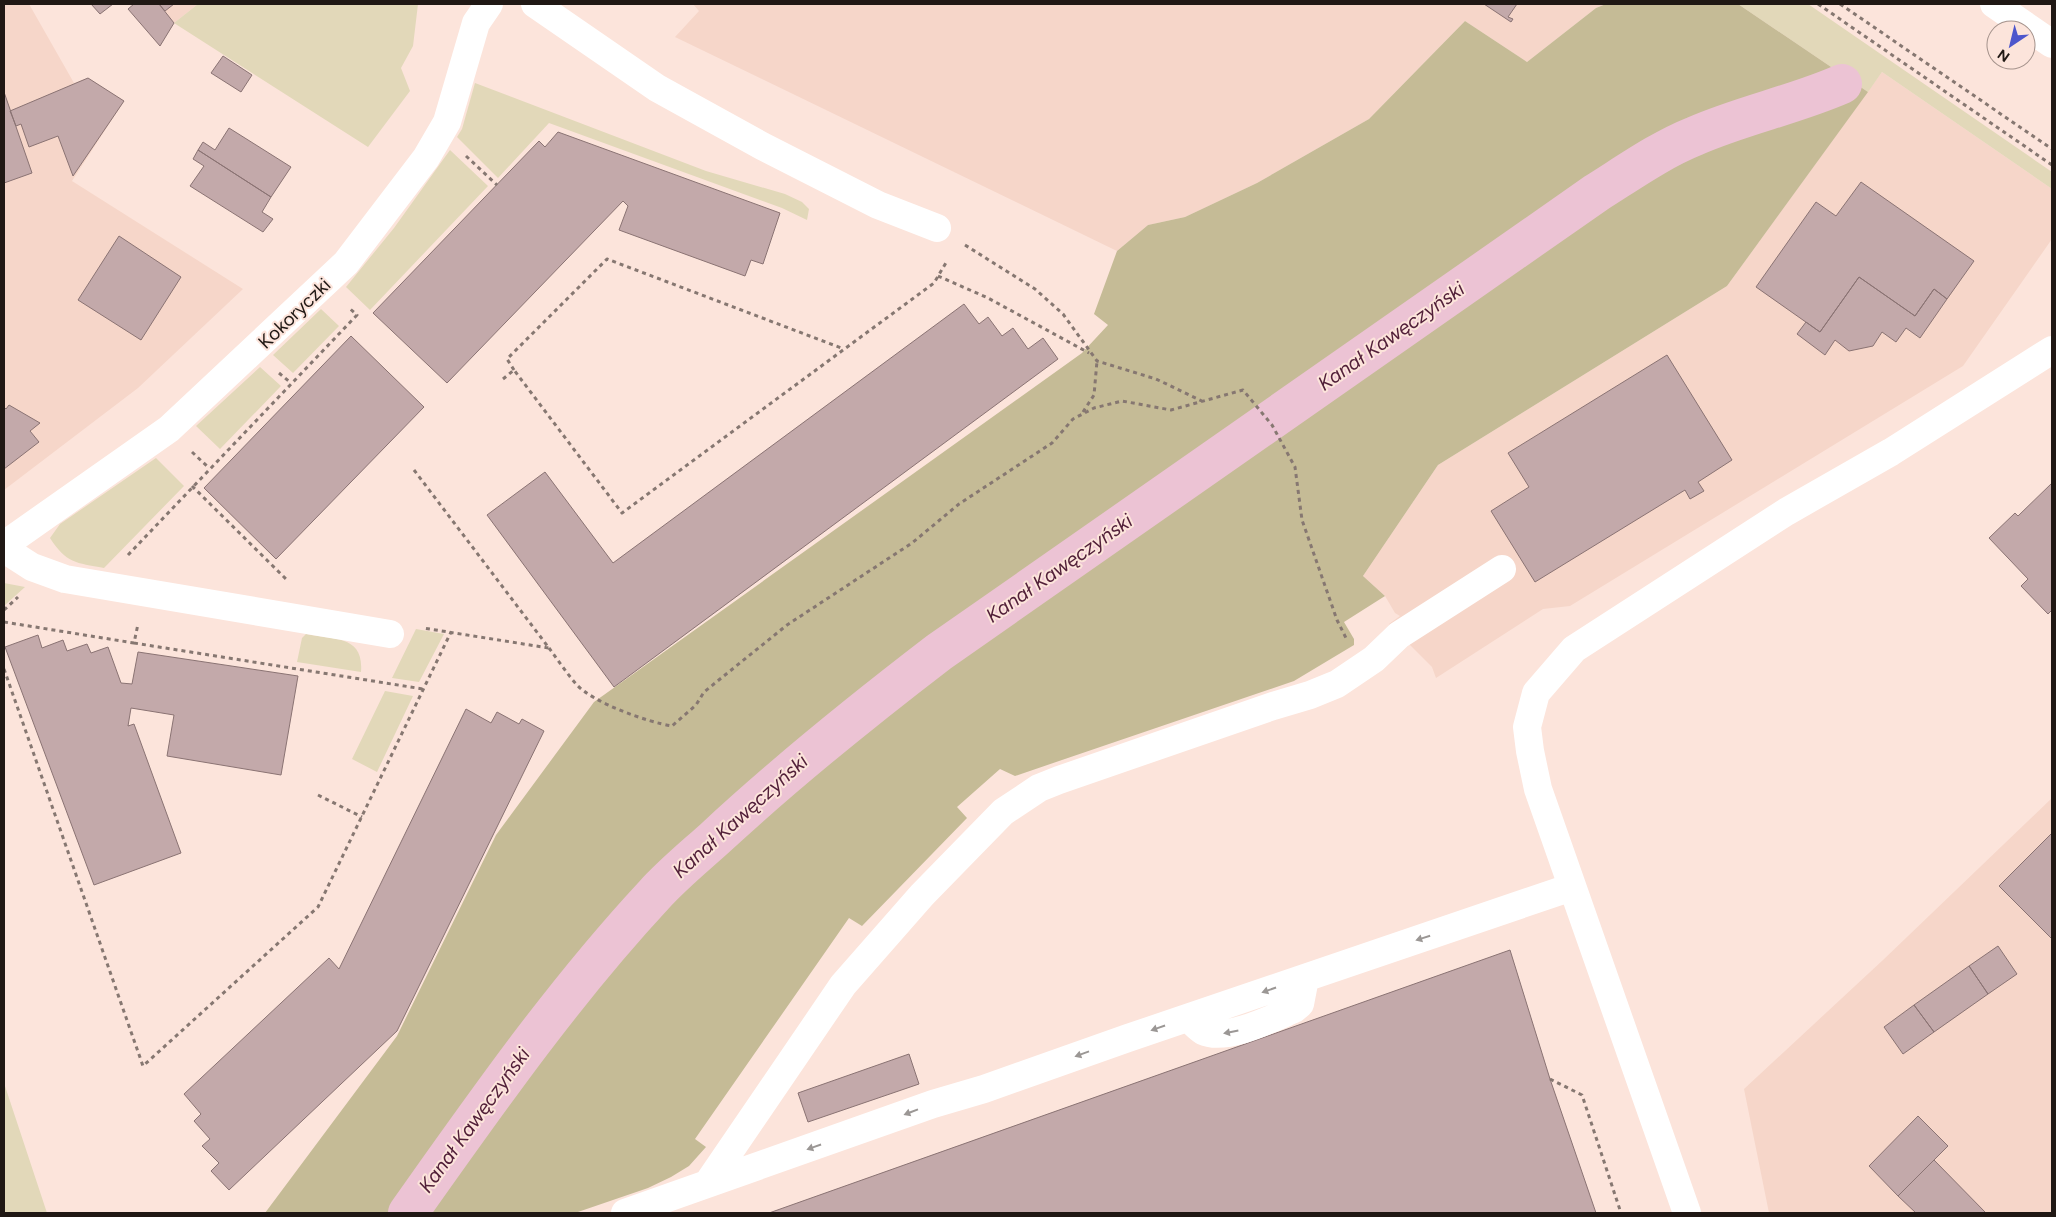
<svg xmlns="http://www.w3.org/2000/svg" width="2056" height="1217" font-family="Figtree,sans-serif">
	<rect width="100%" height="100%" fill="#fce4db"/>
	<path fill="#f6d6c9" d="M4,4h25l45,79 14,-5 36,23 -52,80 171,108 -105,99 -134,102z
		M159,4h39l-24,19z
		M693,4h913l-10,4 -69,54 -62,-41 -96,98 -112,64 -72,34 -37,8 -31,26 -442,-214 24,-26z
		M1882,72l170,117v50l-89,127 -393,240 -27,3 -107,69 -4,-11 -43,-43 11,-8 -5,-3 -10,-17 -22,-20 75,-111 289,-179z
		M2052,798v415h-283l-25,-124 139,-129z"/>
	<path fill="#e2d8b9" d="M198,4h220l-5,42 -12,22 9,23 -42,56 -194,-124z
		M1738,4h70l244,168v17l-170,-117 -14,20z
		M475,83l231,88 79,23 17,8 7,7 -2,11 -25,-12 -233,-85 -51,55 -41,-41 5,-8z
		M450,150l38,36 -118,124 -24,-23 48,-59z
		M321,309l18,17 -46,47 -20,-18z
		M260,367l21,19 -61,63 -24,-23z
		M156,458l28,28 -80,82c-28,-5 -38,-5 -54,-30l10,-14z
		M4,583l21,4 -21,19z
		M416,629l28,5 -25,48 -27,-4z
		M306,634c28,6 58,1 55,38l-64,-10 5,-24z
		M385,691l28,5 -36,76 -25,-13z
		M4,1083l43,130h-43z"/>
	<path fill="#c5bb96" d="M1606,4h132l130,88 -141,194 -289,179 -75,111 22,20 -41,26 10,17v6l-60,36 -279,95 -15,-7 -43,38 10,11 -105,108 -13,-8 -154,221 11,8 -17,19 -18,11 -23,11 -73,25h-310l132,-177 99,-201 98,-133 488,-349 26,-28 -14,-11 23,-63 31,-26 37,-8 72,-34 112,-64 96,-98 62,41 69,-54z"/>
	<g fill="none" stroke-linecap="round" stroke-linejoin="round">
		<path stroke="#ecc3d4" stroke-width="40" d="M408,1213c78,-110 154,-219 246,-318 18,-20 40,-38 60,-56 72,-67 148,-128 225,-187l657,-459c32,-20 64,-43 99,-57 48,-21 99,-31 147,-52"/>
	</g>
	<path fill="#c3a9aa" stroke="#8a7373" d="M91,4h22l-13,10z
		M134,4h25l15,19 -14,23 -32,-37z
		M159,4h15l-9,7z
		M1484,4h33l-9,13 5,2 -2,3z
		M223,56l29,19 -11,17 -30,-19z
		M88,78l36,23 -51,75 -15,-40 -29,11 -8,-23 -5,2 -6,-15z
		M4,92l28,81 -28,10z
		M229,128l62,39 -20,30 -73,-47 5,-8 12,8z
		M558,132l222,81 -17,51 -12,-4 -6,16 -126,-46 9,-24 -5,-5 -176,182 -74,-70 166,-172 6,6z
		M198,150l73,47 -9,15 11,7 -10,13 -73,-46 14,-20 -11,-7z
		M1861,182l113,79 -27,38 -13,-10 -19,27 -56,-39 -39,55 -64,-45 60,-85 20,14z
		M119,236l62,41 -40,63 -63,-40z
		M1859,277l56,39 19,-27 13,10 -27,39 -14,-10 -10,14 -14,-10 -9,14 -24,5 -14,-11 -10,15 -28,-21 9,-12 14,10z
		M964,304l15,20 9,-7 14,19 11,-8 15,21 15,-11 15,21 -444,328 -127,-172 58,-43 68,91z
		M351,336l73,71 -148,152 -72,-71z
		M1667,355l65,105 -34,22 6,9 -14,8 -5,-9 -150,92 -44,-71 38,-24 -21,-34z
		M9,405l31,18 -10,8 9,11 -35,27v-62l2,2z
		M2052,483v127l-4,4 -27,-28 7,-7 -39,-41 26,-25 3,3z
		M38,635l4,13 21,-8 4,11 20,-7 4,9 17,-6 13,36 11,1 6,-32 160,24 -17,99 -114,-19 7,-41 -43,-7 -3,18 6,-2 47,129 -87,32 -89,-238z
		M466,709l25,14 6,-11 22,12 3,-5 22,12 -147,300 -168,159 -18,-19 8,-8 -17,-17 8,-7 -16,-18 7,-7 -17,-20 145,-136 10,11z
		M2052,833v106l-53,-53z
		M1998,946l19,28 -29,20 -19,-28z
		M1510,950l40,129 46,134h-827z
		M1969,966l19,28 -54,38 -20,-27z
		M1914,1005l20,27 -31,22 -19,-27z
		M909,1054l10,30 -111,38 -10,-29z
		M1918,1116l30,30 -50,50 -29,-30z
		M1934,1160l52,53h-70l-18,-17z"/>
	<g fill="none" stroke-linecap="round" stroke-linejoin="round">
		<path stroke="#867771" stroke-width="3" stroke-dasharray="4 4" stroke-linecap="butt" d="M1818,4l234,161
			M1840,4l212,145
			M466,156l31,29
			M965,245l70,44 28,25 34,47 59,18 48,23
			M938,276l50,22 101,55
			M514,370l-7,-11 100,-100 237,90
			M279,373l12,10
			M503,379l11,-9 108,143 312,-230 13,-22
			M1083,412l11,-17 3,-34
			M192,452l17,16
			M414,470l135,178 -126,-20
			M192,486l96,95
			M128,555l229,-240 -9,-8
			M4,610l14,-13
			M4,622l130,21 4,-19
			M134,643l289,46
			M549,648c9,12 18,26 28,37 17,18 70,37 95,41l24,-21 8,-13 83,-67 125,-82 47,-39 93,-61 21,-24 21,-11 28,-7 49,9 72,-20 29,35 23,42 7,53 35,100 9,18
			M4,669l139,397 175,-159 133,-275
			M318,795l44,22
			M1550,1079l32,16 39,118"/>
		<path stroke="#fff" stroke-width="28" d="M535,4l122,84 105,58 116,59 59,23
			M4,545l165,-116 177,-166 80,-105 21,-36 29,-99 13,-19
			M4,549l28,18 33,12 325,55
			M1188,1018c5,4 10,10 15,13 23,11 70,-13 91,-22l6,-5 5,-26
			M708,1183l135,-198 79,-90 81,-83 36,-24 20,-8 214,-74 37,-11 27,-11 37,-25 25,-24 103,-66
			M625,1213l308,-109 51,-15 144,-51 444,-151
			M1687,1213l-149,-424 -8,-38 -3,-24 9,-34 38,-44 212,-137 105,-60 161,-102"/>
		<path stroke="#fff" stroke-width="28" d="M1994,4l58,40"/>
	</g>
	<defs><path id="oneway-solid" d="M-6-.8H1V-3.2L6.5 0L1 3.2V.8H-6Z" transform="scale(1.25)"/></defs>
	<g fill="#9b9795">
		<use href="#oneway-solid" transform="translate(1423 938) rotate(162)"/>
		<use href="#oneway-solid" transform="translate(1269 990) rotate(161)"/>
		<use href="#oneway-solid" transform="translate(1158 1028) rotate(161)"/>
		<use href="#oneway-solid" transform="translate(1231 1032) rotate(169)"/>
		<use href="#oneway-solid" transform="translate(1082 1054) rotate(160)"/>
		<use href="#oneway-solid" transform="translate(911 1112) rotate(159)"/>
		<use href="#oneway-solid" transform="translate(814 1147) rotate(161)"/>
	</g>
	<g text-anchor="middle" stroke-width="4" stroke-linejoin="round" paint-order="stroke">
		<g font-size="19" fill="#201814" stroke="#fce4db">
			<text transform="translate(294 313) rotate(-44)" y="7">Kokoryczki</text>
		</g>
		<g font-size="20" font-style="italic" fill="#522039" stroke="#fce4db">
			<text transform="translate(1391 336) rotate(-35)" y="7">Kanał Kawęczyński</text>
			<text transform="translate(1059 568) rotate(-35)" y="7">Kanał Kawęczyński</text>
			<text transform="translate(740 816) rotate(-42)" y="7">Kanał Kawęczyński</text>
			<text transform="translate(474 1120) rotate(-54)" y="7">Kanał Kawęczyński</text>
		</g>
	</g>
	<rect width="2056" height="1217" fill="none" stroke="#201814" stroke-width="10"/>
	<g transform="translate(2011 45) rotate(215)"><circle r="24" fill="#fce4db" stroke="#a4928b"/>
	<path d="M0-4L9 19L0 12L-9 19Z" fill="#4d56cc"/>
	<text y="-8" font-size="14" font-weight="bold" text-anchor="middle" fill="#201814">N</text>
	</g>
</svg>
